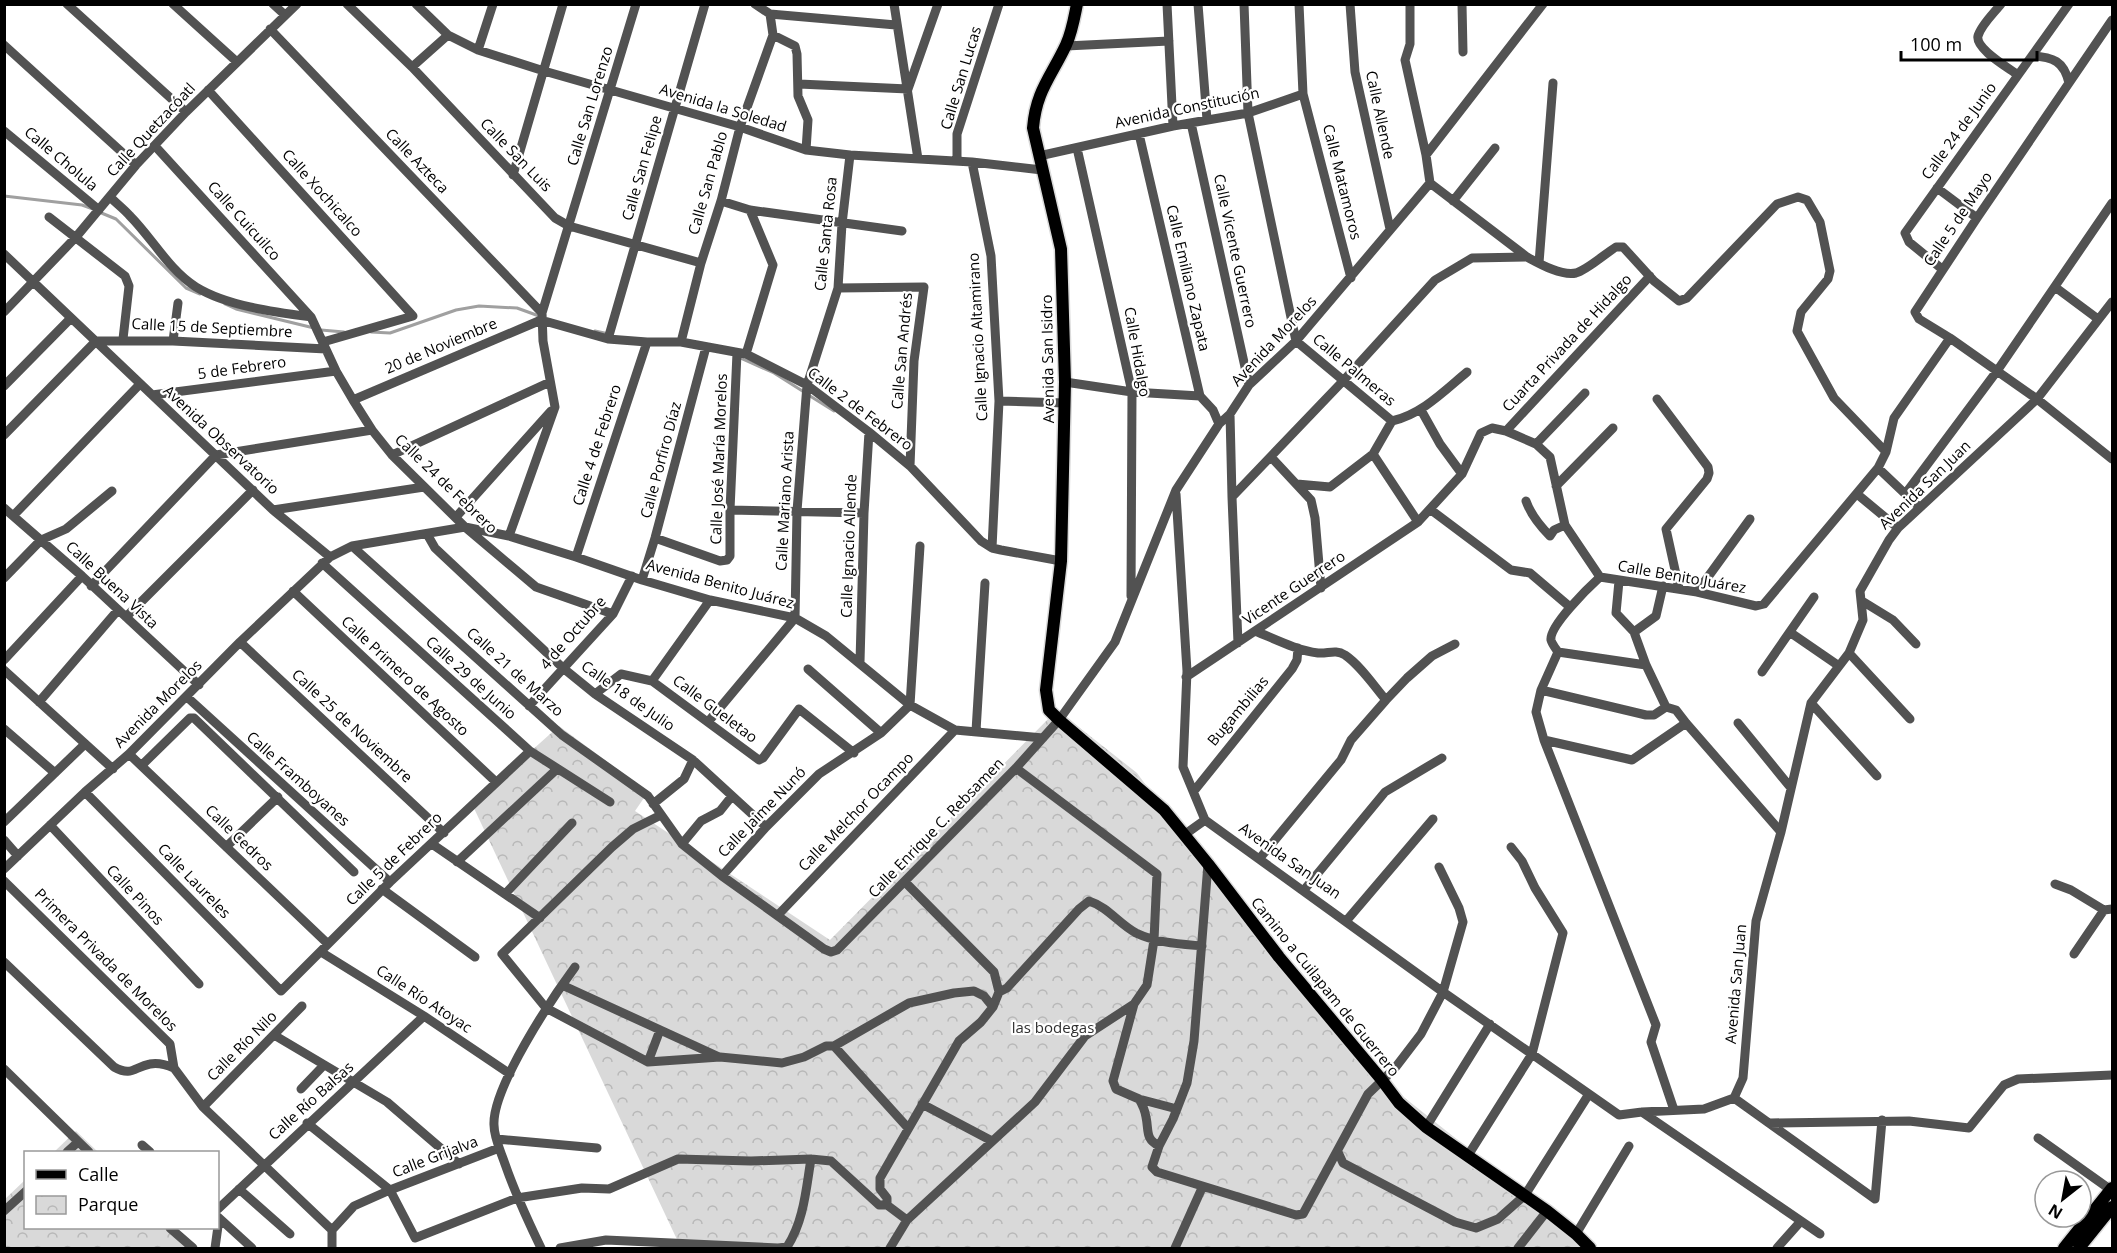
<svg xmlns="http://www.w3.org/2000/svg" width="2117" height="1253" font-family="'Open Sans',sans-serif">
	<defs>
		<pattern id="park-crowns" width="20" height="18" patternUnits="userSpaceOnUse" patternTransform="scale(1.5)"><rect width="20" height="18" fill="#d9d9d9"/><path d="M2 6a3 3 0 1 1 6 0M12 15a3 3 0 1 1 6 0" fill="none" stroke="#b8b8b8"/></pattern>
	</defs>
	<rect width="100%" height="100%" fill="#fff"/>
	<path fill="url(#park-crowns)" d="M1057,710l80,63 27,37 217,269 195,155 10,14h-905l-209,-444 87,-78 89,66 -13,19 195,129z
		M76,1131l22,21h-44z
		M25,1180l1,48h149l22,20h-192l-1,-48z"/>
	<g fill="none" stroke-linecap="round" stroke-linejoin="round">
		<path stroke="#a0a0a0" stroke-width="3" d="M4,196l78,9 11,4
			M99,212l17,7 70,69 14,6
			M225,304l11,5 78,19
			M321,330l23,2
			M595,331l14,3
			M371,332l19,1 66,-23 23,-4 38,2 22,8
			M738,357l36,16 30,19
			M810,396l24,15"/>
		<g stroke="#dbdbdb" stroke-width="15">
			<path id="major" d="M1077,4c-3,15 -5,28 -11,41 -15,32 -30,46 -33,83l28,121 4,133 -4,179 -15,129 3,20 10,10 105,90 44,54 71,93 102,122 18,24 27,24 121,84 29,23 14,14
				M2064,1248l48,-60
				M2079,1248l33,-41"/>
		</g>
		<path stroke="#525252" stroke-width="9" d="M67,4l119,108
			M173,4l64,58
			M273,4l12,11
			M347,4l65,63 143,151 14,8 132,37
			M416,4l32,31 30,15 66,21 196,56 66,23 44,5 122,7 70,8
			M755,4l15,10 3,21 22,11 2,8 1,42 10,24 -2,30
			M894,4l24,155
			M1167,4l6,122
			M1198,4l9,116
			M1244,4l4,109 48,228 96,80
			M1299,4l4,90 48,184
			M1350,4l5,68 35,157
			M1410,4v40l-5,16 21,95 4,28
			M1462,4l1,48
			M2001,4c-7,9 -20,21 -23,32 -3,13 31,32 40,39
			M770,14l126,11
			M2112,20l-135,198 -62,94 4,7 31,19 87,61 75,60
			M270,29l272,284
			M4,45l132,120
			M1066,46l103,-5
			M478,50l15,-46
			M2032,56c21,1 32,5 37,27
			M412,67l36,-32
			M799,84l109,5 30,-85
			M208,90l205,226 -90,26
			M1191,123l58,262
			M4,131l95,79
			M1139,134l61,262 13,14 6,14
			M155,146l156,171 25,54 17,29 19,30 20,25 73,72 71,60 77,27
			M1077,148l55,244 -1,204
			M1426,155l117,-151
			M1039,156l134,-30 75,-13 55,-19
			M957,161v-27l42,-130
			M972,162l19,94 8,145 -7,147
			M513,175l50,-171
			M1430,183l97,74c13,7 34,19 49,16 11,-3 30,-20 40,-26h7l31,34 25,20 8,-3 90,-94 21,-7 9,3 13,22 10,49 -2,8 -27,33 -4,19 37,67 52,54
			M1937,188l40,30
			M110,197c6,6 14,12 20,19 22,22 39,54 66,71 31,19 78,25 115,30
			M721,201l29,9 152,21
			M1453,201l42,-53
			M49,217l76,59 4,10 -6,53
			M4,254l269,256 57,47
			M1539,263l14,-180
			M1942,269l-33,-27 -4,-9 164,-229
			M2055,287l43,32
			M838,288l86,-1 -10,74 -4,105
			M4,312l72,-75 60,-72 50,-53 111,-108
			M541,320l67,19 39,3h34l65,12 61,31 62,47 41,34 71,75 11,7 9,2 60,11
			M608,339l97,-335
			M96,341h77l153,8
			M173,341l5,-38
			M681,342l20,-79 20,-62 19,-74 33,-92
			M746,354l27,-89 -23,-55
			M1065,382l67,10 68,4
			M4,386l67,-68
			M152,395l184,-24
			M1657,399l51,68 1,6 -2,6 -41,50 13,59
			M353,400l188,-80
			M999,401l66,2
			M1421,410l19,34 22,30
			M1230,414l2,83 6,146
			M1506,431l144,-155
			M4,435l92,-94
			M1536,444l49,-51
			M1373,454l45,68
			M392,455l158,-73
			M1271,457l40,43 4,18 6,70
			M1878,468l41,39
			M1297,484l33,3 43,-33 19,-33c30,-7 51,-29 75,-49
			M1556,486l57,-58
			M1906,493l91,-122 115,-168
			M1176,494l11,177 -4,96 22,53
			M1857,494l41,34
			M1232,497l111,-116 92,-101 37,-22 55,-1
			M1526,501c5,14 13,24 24,35l4,-6 11,-5
			M4,508l78,68 117,109
			M273,510l151,-23
			M730,510l134,3
			M1431,510l80,60 19,3 40,34
			M13,516l127,-132
			M456,517l95,-106
			M427,534l8,14 128,120 32,26 98,66 73,67
			M509,536l46,-129 -12,-66 -1,-28 94,-309
			M655,538l65,23 7,-1 3,-4v-46l7,-157
			M352,546l210,189 86,61 34,48 40,32 102,73 7,3 6,-2 179,-182 43,-48 56,-78 61,-152 43,-66 11,-10 19,-29 47,-44 134,-158
			M576,557l71,-215
			M322,563l208,188 80,51
			M4,578l37,-38 25,-11 46,-38
			M642,580l13,-42 51,-191
			M1619,581l-3,32 18,19 12,33 20,42 10,3 10,13 95,109
			M91,586l125,-131 156,-25
			M293,591l203,191
			M1697,592l53,-73
			M1862,601l31,19 23,24
			M126,617l127,-127
			M1255,631c20,8 41,19 63,22 10,1 17,-4 27,2 16,11 29,31 41,45
			M1634,632l22,-16 7,-30
			M1791,633l48,33
			M240,642l204,191
			M1558,652l88,13
			M1849,653l61,66
			M4,660l78,-84
			M860,662l4,-149 5,-81
			M808,669l73,64
			M4,670l109,99
			M1762,672l52,-75
			M1186,677l232,-155 44,-48 19,-41 11,-5 14,3 30,13 14,13 15,68 35,52
			M652,681l58,-81
			M1541,690l105,25h8l12,-8
			M595,694l26,-20 31,7 107,79 4,-2 36,-49 55,44
			M187,697l203,185
			M39,702l79,-92
			M1811,703l66,73
			M529,706l84,-92 19,-38
			M708,722l87,-104 2,-107 10,-126 31,-97 4,-64 8,-69
			M1738,723l53,65
			M4,729l51,44
			M976,731l9,-148
			M1544,740l88,20 54,-37
			M129,754l199,190
			M142,765l48,-47h4l160,154
			M1194,791l98,-122 5,-9 1,-12
			M85,792l196,199 109,-109 140,-131
			M653,804l31,-25 9,-19
			M661,815l-28,14 -21,18 -110,107 44,54 102,54 72,-5 62,6 22,-6 22,-11h8l74,82
			M4,822l81,-78
			M50,825l149,159
			M1184,835l21,-15 238,172 176,123 23,-3 62,-3 30,-11 9,-20 13,-157 25,-89 30,-129 38,-50 14,-33 -3,-29 29,-51 9,-12 139,-129 75,-97
			M4,840l14,16
			M432,844l108,74
			M682,844l19,-23 19,-10 12,-15
			M226,847l52,-50
			M1260,858l81,-98 10,-20 35,-40 21,-22 25,-22 23,-12
			M457,862l100,-93
			M1208,864l-14,177 -7,42 -14,36 -14,27 -7,21 5,5 139,43 7,-1 65,-120 27,-26 26,-34 22,-42 20,-70 -4,-14 -20,-41
			M4,869l81,-77 44,-38 111,-112 90,-85 22,-11 113,-19 44,9 67,21 66,23 68,20 85,18 31,18 84,69 45,25 88,8
			M722,876l44,-49 53,-53 62,-41 29,-28 10,-159
			M4,881l166,163 4,24 29,39 129,123
			M2055,884l16,6 33,20 8,-1
			M382,889l93,68
			M1304,890l81,-98 57,-34
			M505,894l67,-71
			M778,915l177,-185
			M1347,920l86,-101
			M321,952l103,64 86,58
			M2074,954l30,-44
			M4,962l110,105c18,10 20,0 36,-3 9,-2 17,1 24,4
			M562,985l155,71
			M999,992l8,-4 72,-79 10,-8c19,6 30,23 47,32 21,10 44,11 66,13
			M1134,1004l-21,77 3,8 23,10c3,5 6,12 7,18 3,14 -1,22 13,29
			M274,1035l113,67 72,62
			M834,1046l75,-43 45,-10 20,-2 10,5 9,11
			M648,1062l12,-32
			M4,1069l85,83
			M301,1089l23,-24
			M1734,1098l141,101
			M1139,1099l38,10
			M922,1104l70,37
			M203,1107l99,-101
			M1674,1110l-23,-68 5,-17 -112,-285 -8,-28 5,-22 17,-38c-2,-3 -6,-8 -7,-12 -2,-14 38,-53 49,-63l97,15 59,14 8,-2 114,-136 8,-16 8,-34 56,-80
			M1642,1112l178,122
			M307,1123l83,67 25,48 102,-40 65,-10 27,1 69,-30 73,2 60,-2 20,2 48,44h8l20,15
			M1771,1123l138,-2 60,7 35,-43 14,-6 94,-4
			M1426,1127l64,-103
			M2038,1138l73,52
			M497,1139l100,9
			M142,1145l8,7
			M67,1152l11,-10
			M1338,1152l5,11 112,59 21,6 22,-9 27,-24 64,-101
			M1467,1157l65,-103 31,-121 -28,-45 -13,-27 -11,-14
			M239,1189l51,45
			M1875,1199l7,-79
			M887,1205v-7l-7,-9v-11l79,-137 22,-19 12,-15 6,-15 -5,-20 -89,-90
			M218,1209l206,-193
			M4,1211l22,-20
			M218,1217l34,31
			M170,1228l23,20
			M1576,1234l53,-88
			M215,1248l4,-29
			M332,1248v-18l22,-24 36,-16 109,-42
			M541,1248c-13,-27 -26,-55 -36,-84 -4,-12 -11,-26 -11,-39 -2,-37 58,-127 81,-158
			M560,1248l46,-8 172,8
			M778,1248l9,-1c17,-26 19,-58 24,-88
			M890,1248l17,-28 128,-118 50,-66 49,-32 13,-19 7,-45 3,-66 -141,-106
			M1175,1248l27,-60
			M1518,1248l29,-37
			M1777,1248l24,-27"/>
		<use href="#major" stroke="#000" stroke-width="12"/>
	</g>
	<g text-anchor="middle" stroke-width="4.5" stroke-linejoin="round" paint-order="stroke">
		<g font-size="15" fill="#000" stroke="#fff">
			<text transform="translate(961 78) rotate(-73)" y="5">Calle San Lucas</text>
			<text transform="translate(590 106) rotate(-73)" y="5">Calle San Lorenzo</text>
			<text transform="translate(723 108) rotate(17)" y="5">Avenida la Soledad</text>
			<text transform="translate(1187 108) rotate(-12)" y="5">Avenida Constitución</text>
			<text transform="translate(1380 115) rotate(78)" y="5">Calle Allende</text>
			<text transform="translate(151 130) rotate(-47)" y="5">Calle Quetzacóatl</text>
			<text transform="translate(1959 131) rotate(-54)" y="5">Calle 24 de Junio</text>
			<text transform="translate(516 155) rotate(46)" y="5">Calle San Luis</text>
			<text transform="translate(61 159) rotate(40)" y="5">Calle Cholula</text>
			<text transform="translate(417 161) rotate(46)" y="5">Calle Azteca</text>
			<text transform="translate(642 168) rotate(-74)" y="5">Calle San Felipe</text>
			<text transform="translate(1342 182) rotate(76)" y="5">Calle Matamoros</text>
			<text transform="translate(708 183) rotate(-74)" y="5">Calle San Pablo</text>
			<text transform="translate(322 193) rotate(48)" y="5">Calle Xochicalco</text>
			<text transform="translate(1958 219) rotate(-56)" y="5">Calle 5 de Mayo</text>
			<text transform="translate(244 221) rotate(48)" y="5">Calle Cuicuilco</text>
			<text transform="translate(826 234) rotate(-84)" y="5">Calle Santa Rosa</text>
			<text transform="translate(1235 251) rotate(78)" y="5">Calle Vicente Guerrero</text>
			<text transform="translate(1188 278) rotate(77)" y="5">Calle Emiliano Zapata</text>
			<text transform="translate(212 328) rotate(3)" y="5">Calle 15 de Septiembre</text>
			<text transform="translate(978 337) rotate(-93)" y="5">Calle Ignacio Altamirano</text>
			<text transform="translate(1274 341) rotate(-47)" y="5">Avenida Morelos</text>
			<text transform="translate(1567 343) rotate(-47)" y="5">Cuarta Privada de Hidalgo</text>
			<text transform="translate(441 346) rotate(-23)" y="5">20 de Noviembre</text>
			<text transform="translate(902 351) rotate(-85)" y="5">Calle San Andrés</text>
			<text transform="translate(1137 352) rotate(80)" y="5">Calle Hidalgo</text>
			<text transform="translate(1048 359) rotate(-91)" y="5">Avenida San Isidro</text>
			<text transform="translate(242 368) rotate(-8)" y="5">5 de Febrero</text>
			<text transform="translate(1354 370) rotate(40)" y="5">Calle Palmeras</text>
			<text transform="translate(860 409) rotate(37)" y="5">Calle 2 de Febrero</text>
			<text transform="translate(221 440) rotate(43)" y="5">Avenida Observatorio</text>
			<text transform="translate(597 445) rotate(-72)" y="5">Calle 4 de Febrero</text>
			<text transform="translate(719 459) rotate(-88)" y="5">Calle José María Morelos</text>
			<text transform="translate(661 460) rotate(-75)" y="5">Calle Porfiro Díaz</text>
			<text transform="translate(446 484) rotate(44)" y="5">Calle 24 de Febrero</text>
			<text transform="translate(1925 485) rotate(-44)" y="5">Avenida San Juan</text>
			<text transform="translate(785 501) rotate(-87)" y="5">Calle Mariano Arista</text>
			<text transform="translate(849 546) rotate(-88)" y="5">Calle Ignacio Allende</text>
			<text transform="translate(1682 577) rotate(10)" y="5">Calle Benito Juárez</text>
			<text transform="translate(720 584) rotate(15)" y="5">Avenida Benito Juárez</text>
			<text transform="translate(112 585) rotate(43)" y="5">Calle Buena Vista</text>
			<text transform="translate(1294 588) rotate(-34)" y="5">Vicente Guerrero</text>
			<text transform="translate(573 633) rotate(-49)" y="5">4 de Octubre</text>
			<text transform="translate(515 672) rotate(42)" y="5">Calle 21 de Marzo</text>
			<text transform="translate(405 676) rotate(43)" y="5">Calle Primero de Agosto</text>
			<text transform="translate(471 678) rotate(42)" y="5">Calle 29 de Junio</text>
			<text transform="translate(628 696) rotate(35)" y="5">Calle 18 de Julio</text>
			<text transform="translate(158 704) rotate(-45)" y="5">Avenida Morelos</text>
			<text transform="translate(715 709) rotate(37)" y="5">Calle Gueletao</text>
			<text transform="translate(1238 711) rotate(-50)" y="5">Bugambilias</text>
			<text transform="translate(352 726) rotate(43)" y="5">Calle 25 de Noviembre</text>
			<text transform="translate(298 779) rotate(42)" y="5">Calle Framboyanes</text>
			<text transform="translate(762 812) rotate(-46)" y="5">Calle Jaime Nunó</text>
			<text transform="translate(856 812) rotate(-46)" y="5">Calle Melchor Ocampo</text>
			<text transform="translate(936 828) rotate(-46)" y="5">Calle Enrique C. Rebsamen</text>
			<text transform="translate(239 838) rotate(44)" y="5">Calle Cedros</text>
			<text transform="translate(394 859) rotate(-44)" y="5">Calle 5 de Febrero</text>
			<text transform="translate(1290 861) rotate(35)" y="5">Avenida San Juan</text>
			<text transform="translate(194 881) rotate(46)" y="5">Calle Laureles</text>
			<text transform="translate(135 895) rotate(47)" y="5">Calle Pinos</text>
			<text transform="translate(106 960) rotate(45)" y="5">Primera Privada de Morelos</text>
			<text transform="translate(1736 984) rotate(-85)" y="5">Avenida San Juan</text>
			<text transform="translate(1325 987) rotate(51)" y="5">Camino a Cuilapam de Guerrero</text>
			<text transform="translate(424 999) rotate(33)" y="5">Calle Río Atoyac</text>
			<text transform="translate(242 1046) rotate(-45)" y="5">Calle Río Nilo</text>
			<text transform="translate(311 1101) rotate(-42)" y="5">Calle Río Balsas</text>
			<text transform="translate(435 1157) rotate(-21)" y="5">Calle Grijalva</text>
		</g>
		<g font-size="15" fill="#303030" stroke="#fff">
			<text x="1053" y="1033">las bodegas</text>
		</g>
	</g>
	<rect width="2117" height="1253" fill="none" stroke="#000000" stroke-width="12"/>
	<rect x="24" y="1151" width="195" height="78" fill="#ffffff" stroke="#999999" stroke-width="1.5"/>
	<rect x="36" y="1170" width="30" height="9" fill="#000000" stroke="#999999" stroke-width="1.5"/>
	<text x="78" y="1181" font-size="18" fill="#000000">Calle</text>
	<rect x="36" y="1196" width="30" height="18" fill="url(#park-crowns)" stroke="#999999" stroke-width="1.5"/>
	<text x="78" y="1211" font-size="18" fill="#000000">Parque</text>
	<g transform="translate(2063 1199) rotate(211)"><circle r="28" fill="#ffffff" stroke="#999999" stroke-width="1.5"/>
	<path d="M0-4.5L10 22L0 15L-10 22Z" fill="#000000"/>
	<text y="-9" font-size="16" font-weight="bold" text-anchor="middle" fill="#000000">N</text>
	</g>
	<path d="M1901 51v9h136v-9" fill="none" stroke="#000000" stroke-width="3"/>
	<text x="1910" y="51" font-size="18" fill="#000000" stroke="#ffffff" stroke-width="4.5" paint-order="stroke">100 m</text>
</svg>
